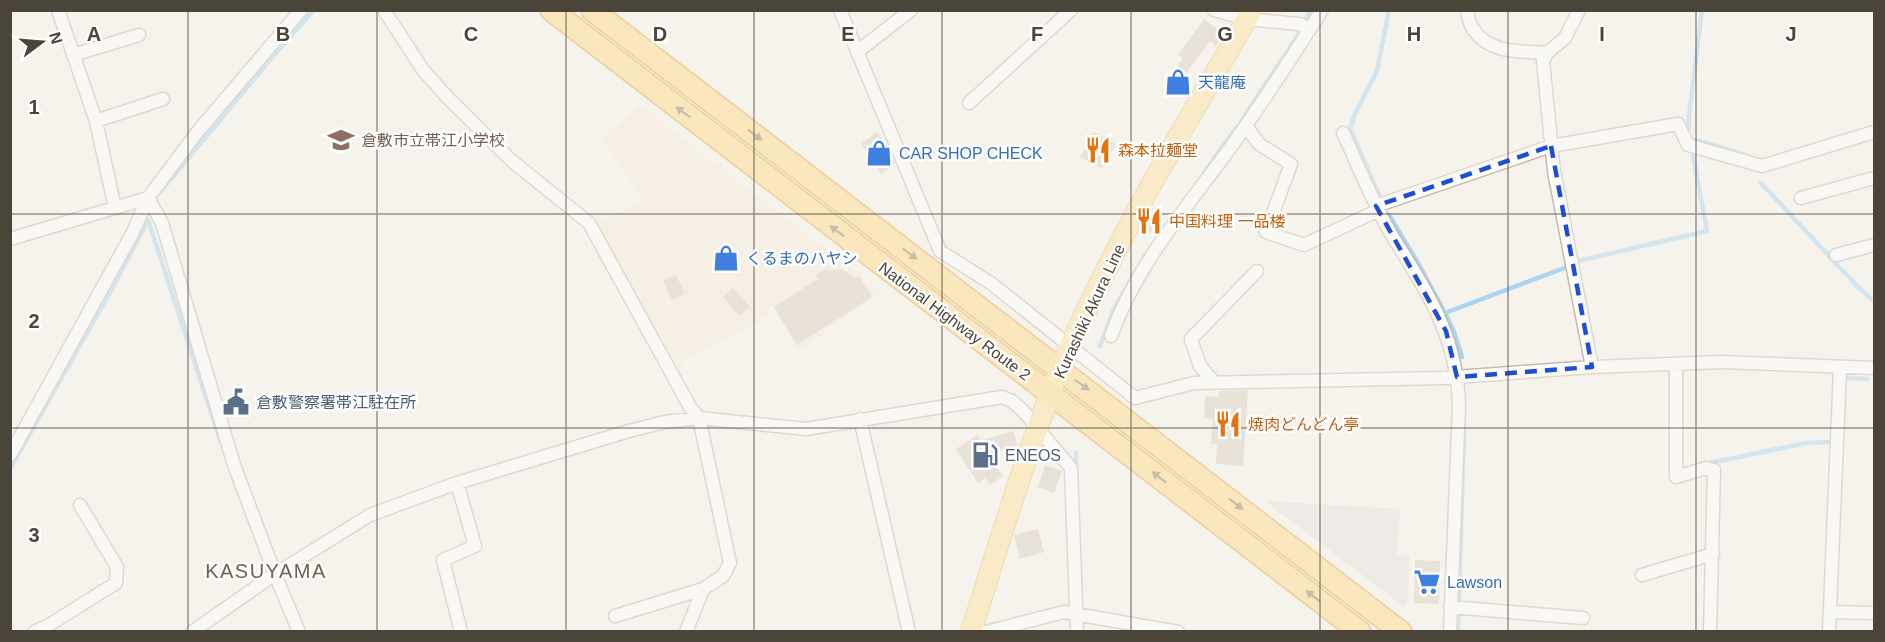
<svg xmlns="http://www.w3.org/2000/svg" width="1885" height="642" font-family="Arial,'Noto Sans JP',sans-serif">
	<rect width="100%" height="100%" fill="#f6f3ec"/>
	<path fill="#f7ead8" d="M640,105l241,187 -82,59 -27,-46 -5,9 -14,11 -61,30 -14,14 -81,-146 48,-21 -43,-62z"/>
	<path fill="#e5e3e0" d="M1265,501l135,8 -3,46 13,1 -2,45 -5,5z"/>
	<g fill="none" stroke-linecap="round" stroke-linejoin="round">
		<path stroke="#a9d4f2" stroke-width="4.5" d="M1242,120l56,-85 12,-25
			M1689,128v-12l13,-106
			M1696,140l49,15
			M1205,171l32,-44
			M1761,183l96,103 17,15
			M161,191l114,-137 39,-44
			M1379,195l-29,-66 5,-15 22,-43 12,-61
			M1389,215l29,48 27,50 122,-46
			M148,220l72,220
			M1578,261l129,-30 -14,-76
			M1445,313l9,19 8,25
			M1100,346l13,-35 32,-55
			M1845,383v-5l22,1
			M1709,468l1,-5 96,-20 24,-1
			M10,469l101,-178 37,-71
			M1076,471v-18
			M1458,632l6,-201"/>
	</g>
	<path fill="#d8cfc1" d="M1204,19l20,15 -8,12 -6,-5 -25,34 6,3 -11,18 -15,-10 18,-28 -5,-3z
		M877,132l12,17 6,15 -14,10 -20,-30z
		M1094,132l22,12 -14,25 -22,-12z
		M1151,210l9,5 -11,19 -8,-5z
		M825,269l2,2 15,-2 14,9 3,-2 13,21 -75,48 -23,-38 44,-28 -2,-4z
		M676,275l9,19 -13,6 -9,-19z
		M733,288l17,19 -11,9 -16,-19z
		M1248,390l-5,76 -27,-2 1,-20 -6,-1 2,-24 -9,-1 1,-22 14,1v-6z
		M1014,431l3,14 -21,6 1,5 -6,2 12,18 -13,9 -5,-7 -7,5 -22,-34 21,-14 4,5z
		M1045,465l17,6 -8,22 -16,-6z
		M1038,529l6,23 -24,7 -6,-24z
		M1415,560l25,1 -1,43 -25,-1z"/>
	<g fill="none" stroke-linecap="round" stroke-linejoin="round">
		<g stroke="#c2bbae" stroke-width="15">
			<path id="minor" d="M58,10l38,111 19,87
				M384,10l39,60 25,28 64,63 77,62 101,184 9,11 31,145 -7,13 -20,13 -17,43
				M840,10l100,241 52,33 143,114 59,-15 249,-5 149,-11 130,-5 152,6
				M1214,10l33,9 52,5 11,5
				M1467,10c1,6 2,14 6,19 16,25 48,22 74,24
				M1579,10l-14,28 -18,15 -4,8 11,110 38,196
				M857,52l54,-42
				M73,55l66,-20
				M969,103l102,-93
				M96,121l67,-22
				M1246,126l13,18 32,20 -25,68 38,13 75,-35
				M1343,133c16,34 30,71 50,104 35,57 64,98 66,169l-9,226
				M148,198l14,25 72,242 41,109 24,58
				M1801,198l73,-20
				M1376,206l175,-60 127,-22 10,21 74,21 112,-34
				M10,239l138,-41
				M1836,255l38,-10
				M1111,336c24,-68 72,-124 114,-181 34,-47 66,-96 97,-145
				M1676,364v113l30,-9 8,2 -4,162
				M1214,382l-14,-16 -9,-27 66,-68
				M860,419l49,213
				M10,455l122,-221 16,-36 51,-68 102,-120
				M457,483l18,63 -32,14 18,72
				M1642,575l71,-21
				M1450,607l133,11
				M1830,612l44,1
				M615,616l88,-27
				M34,632l15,-7 67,-42 1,-16 -37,-62
				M192,632l83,-58 95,-59 87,-32 172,-52 36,-9 34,-4 107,11 196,-32 10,4 12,11 47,56 6,164
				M986,632l78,-20 114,20
				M1829,632l11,-264"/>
		</g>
		<g stroke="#e6c16a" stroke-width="22">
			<path id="primary" d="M971,632c33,-104 63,-209 109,-308 50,-109 112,-210 172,-314"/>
		</g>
		<g stroke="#e0a43c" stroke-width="24">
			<path id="trunk" d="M551,10l809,622
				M592,10l809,622"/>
		</g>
		<use href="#minor" stroke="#fff" stroke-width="12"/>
		<use href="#primary" stroke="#ffe39c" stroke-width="20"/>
		<use href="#trunk" stroke="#ffd985" stroke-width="21"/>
	</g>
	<defs><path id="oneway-solid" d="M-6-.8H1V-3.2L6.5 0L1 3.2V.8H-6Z" transform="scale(1.5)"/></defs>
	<g fill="#938057">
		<use href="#oneway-solid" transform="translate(683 112) rotate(-143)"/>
		<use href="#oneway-solid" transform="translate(755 135) rotate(37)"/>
		<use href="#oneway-solid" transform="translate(837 231) rotate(-143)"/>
		<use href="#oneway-solid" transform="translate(910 254) rotate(37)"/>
		<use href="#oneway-solid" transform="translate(1082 385) rotate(37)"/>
		<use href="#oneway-solid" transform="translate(1159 477) rotate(-142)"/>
		<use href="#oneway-solid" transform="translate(1236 504) rotate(38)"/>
		<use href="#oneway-solid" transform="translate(1313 596) rotate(-142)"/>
	</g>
	<path d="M0 0H1885V642H0ZM1551,146l41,221 -135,10 -11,-46 -70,-125z" fill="#f6f3ec" fill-opacity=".55" fill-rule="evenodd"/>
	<path fill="none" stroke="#1d4ed8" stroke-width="4.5" stroke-dasharray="12 8" stroke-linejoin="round" d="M1551,146l41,221 -135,10 -11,-46 -70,-125z"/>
	<path fill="none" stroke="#4b4439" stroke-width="1.5" stroke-opacity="0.55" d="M188,10v622M377,10v622M566,10v622M754,10v622M942,10v622M1131,10v622M1320,10v622M1508,10v622M1696,10v622M10,214h1864M10,428h1864"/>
	<defs>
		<g id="shop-bare" transform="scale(2.07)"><path d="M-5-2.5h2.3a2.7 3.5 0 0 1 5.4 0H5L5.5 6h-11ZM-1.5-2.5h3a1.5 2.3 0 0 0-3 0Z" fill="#3f7fe0" stroke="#fff" stroke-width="2.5" paint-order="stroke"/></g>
		<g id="school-bare" transform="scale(2.07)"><path d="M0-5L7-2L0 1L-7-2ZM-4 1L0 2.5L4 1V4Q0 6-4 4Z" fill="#8d6e63" stroke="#fff" stroke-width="2.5" paint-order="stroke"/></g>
		<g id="restaurant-bare" transform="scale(2.07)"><path d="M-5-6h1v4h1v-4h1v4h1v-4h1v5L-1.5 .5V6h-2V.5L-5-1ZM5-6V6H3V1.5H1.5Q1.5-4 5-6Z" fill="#e8710a" stroke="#fff" stroke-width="2.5" paint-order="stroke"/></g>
		<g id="civic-bare" transform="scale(2.07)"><path d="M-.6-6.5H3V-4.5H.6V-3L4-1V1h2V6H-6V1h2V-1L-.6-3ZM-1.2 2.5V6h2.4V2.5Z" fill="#5c6f8a" stroke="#fff" stroke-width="2.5" paint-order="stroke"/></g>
		<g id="fuel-bare" transform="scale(2.07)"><path d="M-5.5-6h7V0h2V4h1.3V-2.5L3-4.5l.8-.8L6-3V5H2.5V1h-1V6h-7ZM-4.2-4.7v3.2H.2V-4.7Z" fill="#5c6f8a" stroke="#fff" stroke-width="2.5" paint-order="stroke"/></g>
		<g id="supermarket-bare" transform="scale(2.07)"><path d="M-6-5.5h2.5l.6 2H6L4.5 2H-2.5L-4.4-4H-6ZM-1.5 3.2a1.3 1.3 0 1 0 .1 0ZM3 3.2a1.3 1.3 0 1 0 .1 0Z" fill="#3f7fe0" stroke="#fff" stroke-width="2.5" paint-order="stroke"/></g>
	</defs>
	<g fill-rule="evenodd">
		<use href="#shop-bare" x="1178" y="82"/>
		<use href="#school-bare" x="341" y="140"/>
		<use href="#restaurant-bare" x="1098" y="150"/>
		<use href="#shop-bare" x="879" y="153"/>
		<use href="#restaurant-bare" x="1149" y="221"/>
		<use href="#shop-bare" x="726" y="258"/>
		<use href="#civic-bare" x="236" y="402"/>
		<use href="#restaurant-bare" x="1228" y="424"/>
		<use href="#fuel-bare" x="985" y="455"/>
		<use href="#supermarket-bare" x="1427" y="582"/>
	</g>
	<g text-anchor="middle" stroke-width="5" stroke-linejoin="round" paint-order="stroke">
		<g font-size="16" fill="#366cbe" stroke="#fff" text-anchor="start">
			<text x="1198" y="88">天龍庵</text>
			<text x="899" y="159">CAR SHOP CHECK</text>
			<text x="746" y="264">くるまのハヤシ</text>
			<text x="1447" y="588">Lawson</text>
		</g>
		<g font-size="16" fill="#785e54" stroke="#fff" text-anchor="start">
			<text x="361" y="146">倉敷市立帯江小学校</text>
		</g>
		<g font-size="16" fill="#c56008" stroke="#fff" text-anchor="start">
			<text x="1118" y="156">森本拉麺堂</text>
			<text x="1169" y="227">中国料理 一品楼</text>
			<text x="1248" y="430">焼肉どんどん亭</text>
		</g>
		<g font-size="16" fill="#4b4439" stroke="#fff">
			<text transform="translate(1089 311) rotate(-65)" y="6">Kurashiki Akura Line</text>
			<text transform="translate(955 321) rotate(37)" y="6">National Highway Route 2</text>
		</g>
		<g font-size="16" fill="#4e5e75" stroke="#fff" text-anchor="start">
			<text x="256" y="408">倉敷警察署帯江駐在所</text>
			<text x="1005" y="461">ENEOS</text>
		</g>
		<g font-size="20" letter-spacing="1.5" fill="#6e6250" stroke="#fff">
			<text x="266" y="578">KASUYAMA</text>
		</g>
	</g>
	<g font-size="20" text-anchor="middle" font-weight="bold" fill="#4b4439" stroke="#fff" stroke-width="5" stroke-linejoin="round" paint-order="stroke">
		<text x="94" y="41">A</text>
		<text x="283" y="41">B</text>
		<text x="471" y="41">C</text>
		<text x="660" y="41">D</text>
		<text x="848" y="41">E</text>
		<text x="1037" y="41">F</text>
		<text x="1225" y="41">G</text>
		<text x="1414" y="41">H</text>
		<text x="1602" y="41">I</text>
		<text x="1791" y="41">J</text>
		<text x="34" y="114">1</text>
		<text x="34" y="328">2</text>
		<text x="34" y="542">3</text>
	</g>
	<rect width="1885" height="642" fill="none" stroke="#4b4439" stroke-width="24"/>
	<g transform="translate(42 42) rotate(74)" stroke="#ffffff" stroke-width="4.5" paint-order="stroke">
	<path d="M0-4.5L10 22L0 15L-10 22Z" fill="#4b4439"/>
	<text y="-9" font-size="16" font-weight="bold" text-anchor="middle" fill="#4b4439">N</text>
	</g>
</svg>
